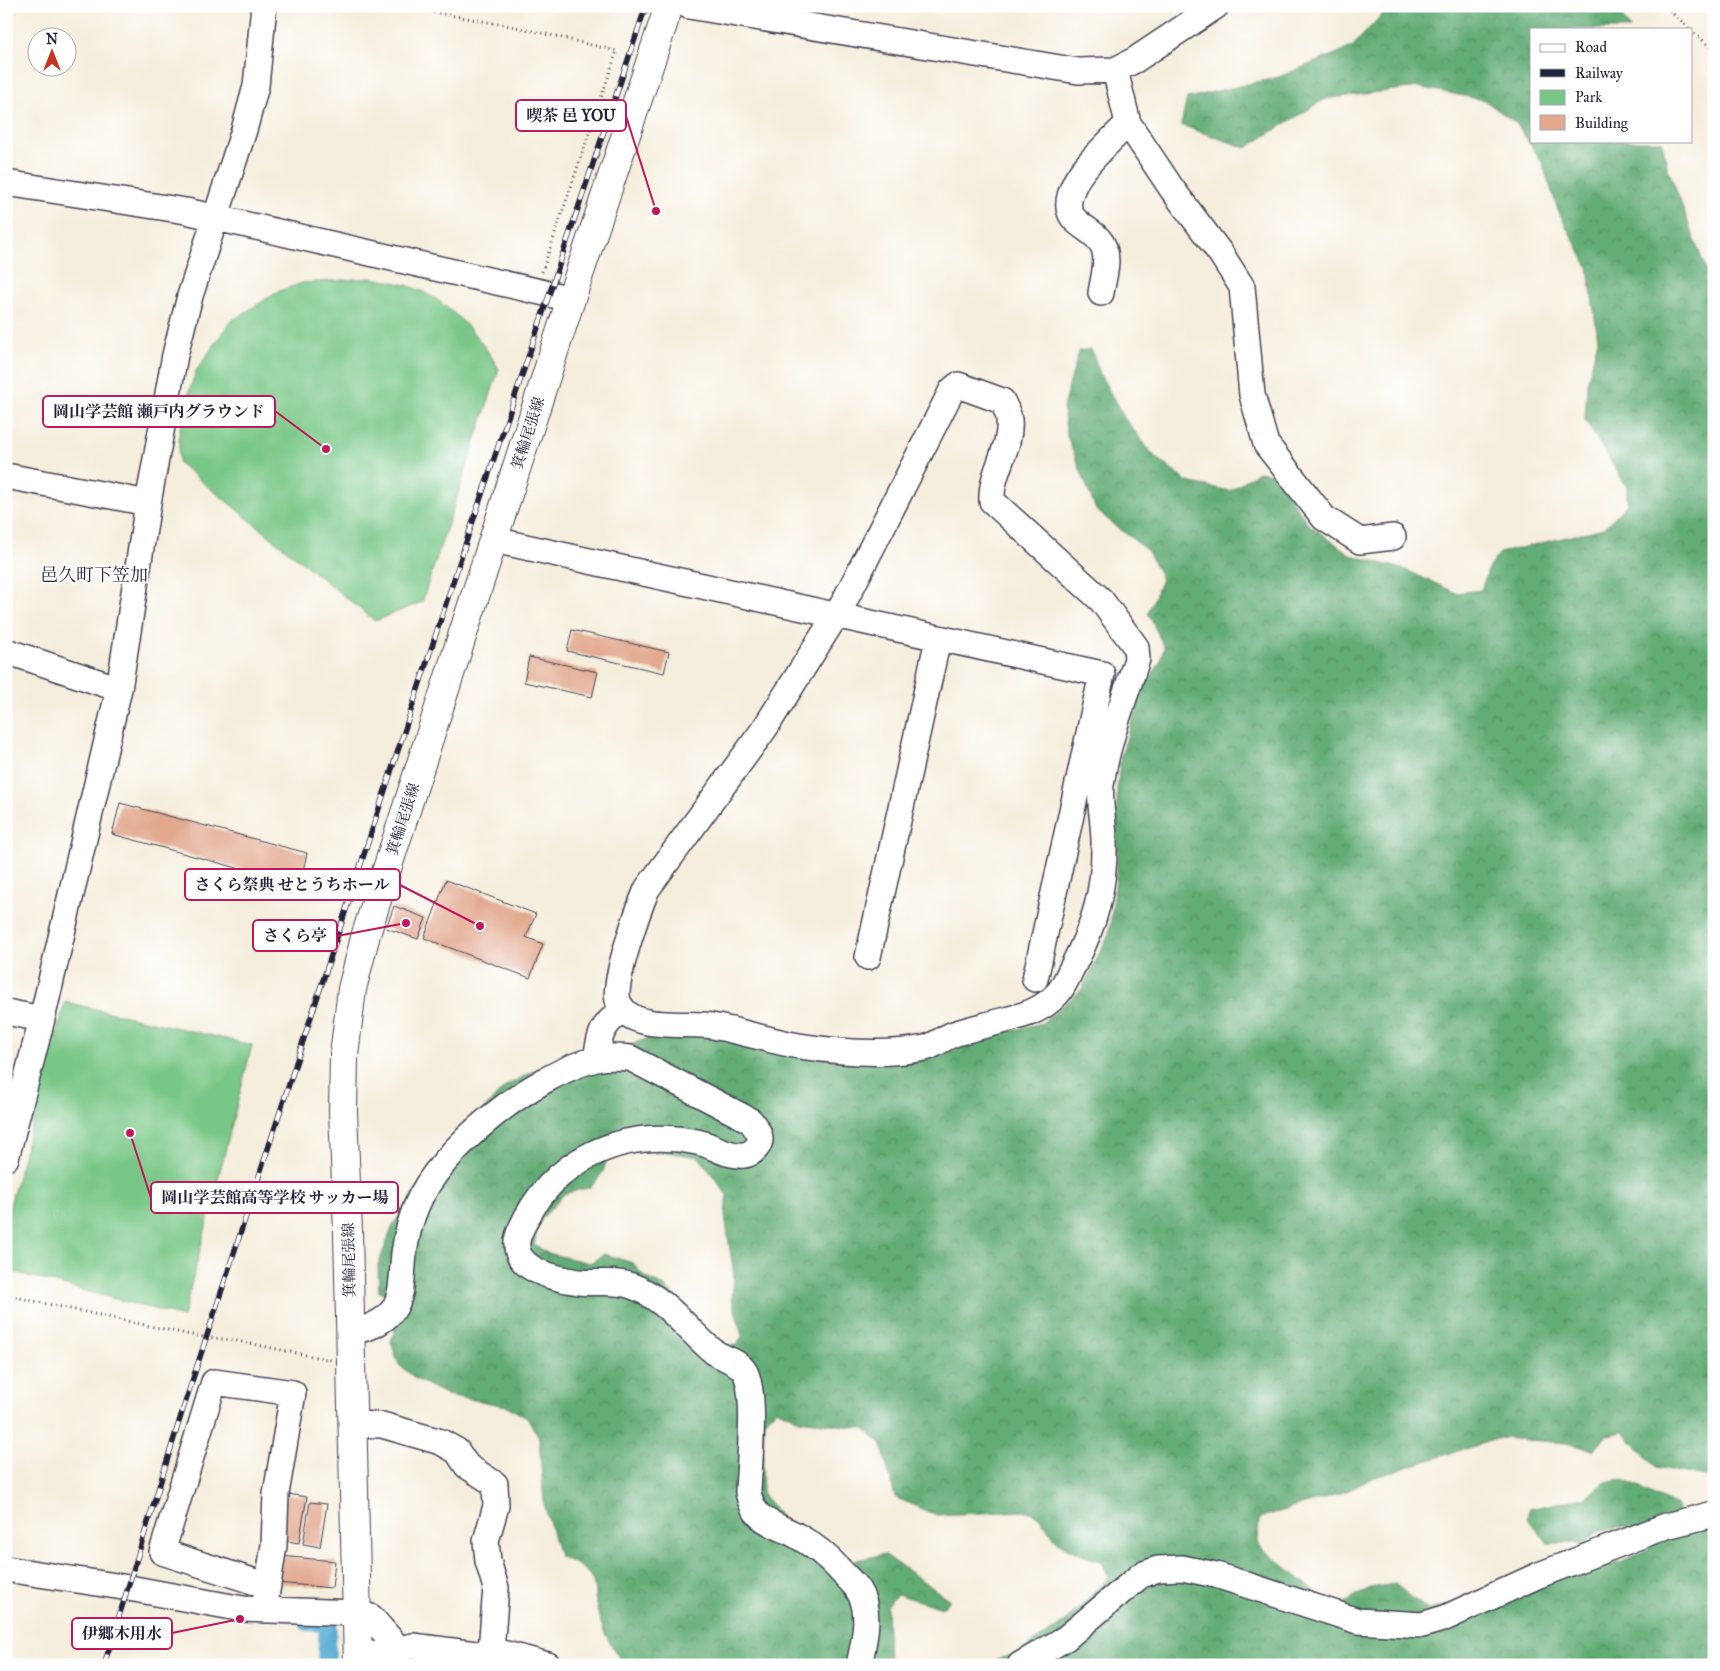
<svg xmlns="http://www.w3.org/2000/svg" width="1720" height="1671" font-family="'IM FELL Great Primer','Noto Serif JP',serif">
	<defs>
		<pattern id="forest-crowns" width="20" height="18" patternUnits="userSpaceOnUse" patternTransform="scale(1.25)"><rect width="20" height="18" fill="#62ac74"/><path d="M2 6a3 3 0 1 1 6 0M12 15a3 3 0 1 1 6 0" fill="none" stroke="#508c60"/></pattern>
	</defs>
	<rect width="100%" height="100%" fill="#fff"/>
	<filter id="ink" filterUnits="userSpaceOnUse"><feTurbulence type="fractalNoise" baseFrequency=".02" numOctaves="2"/><feDisplacementMap in="SourceGraphic" scale="10" xChannelSelector="R" yChannelSelector="G"/><feConvolveMatrix kernelMatrix="1 2 1 2 8 2 1 2 1" color-interpolation-filters="sRGB"/></filter>
	<filter id="wash" filterUnits="userSpaceOnUse"><feTurbulence type="fractalNoise" baseFrequency=".0096" numOctaves="4" result="noise"/><feDisplacementMap in="SourceGraphic" scale="20" xChannelSelector="R" yChannelSelector="G"/><feGaussianBlur stdDeviation="1.12" result="paint"/><feColorMatrix in="noise" values="0 0 0 0 0 0 0 0 0 0 0 0 0 0 0 0 0 1.4 0 .05"/><feComposite in="paint" operator="in"/></filter>
	<g filter="url(#wash)">
		<rect width="100%" height="100%" fill="#f5eedc"/>
		<path fill="url(#forest-crowns)" stroke="#426758" fill-rule="evenodd" d="M1390,6h226l14,23h-99v112h131l5,25 47,125v1188l-58,-12 -33,-35 -16,3 -13,16 -26,-8 -68,-5 -125,39 -28,14 -88,27 -1,27 69,56 18,2 25,-15 25,-4 33,26 192,-48 29,-13 -19,-22 -31,3 -14,13h-37l-21,-25 2,-9 55,-11 22,-16 16,-3 55,27 10,23 27,-5v141h-736l40,-12 48,-32 43,-44 -9,-16c-15,-5 -30,-9 -43,-20 -13,-13 -9,-21 -29,-30l-93,4 -40,-18 -14,-54 -18,-15 -64,-8 -23,-11 -12,13 -2,71 21,27 69,41 32,-7 66,46 -8,8 -45,-14 -10,12 2,59h-266c-7,-13 -16,-25 -21,-39 -16,-41 8,-48 -43,-70l-15,-52 -5,-66 -11,-19 -21,-13 -60,-11 -31,-16 -17,-14 -8,-23 12,-38 -5,-9 -19,-3 -1,-27 15,-40 42,-65 71,-74 31,-17 41,-15 40,-4 53,-21 226,33 49,-8 32,-15 64,-16 40,-34 27,-55 8,-62v-83l4,-33 22,-69 17,-24 4,-16 -16,-34 14,-34 -14,-28 -52,-41 -29,-74 -4,-29 16,-56 12,-2 10,27 24,43 29,37 33,26 43,9 28,-19 16,2 34,50 43,31 55,15 50,23 25,-3 8,-23 11,-14 104,-25 23,-24v-17l-42,-67 2,-36 11,-44 -10,-73 -29,-54 -17,-51 -26,-39 -32,-23 -66,-13 -93,12 -79,49 -65,-23 6,-27 92,-21 73,-30zM644,1149l55,8 28,38 -2,21 9,60 -2,23 10,37 -5,9h-20l-26,-33 -26,-25 -21,-11 -11,-13 -29,-9 -14,9 -43,-10 -13,-9 5,-22 25,-28 27,-7 12,-15 4,-14z"/>
		<path fill="#79c787" stroke="#4e7461" d="M372,278c11,2 23,4 34,7 40,12 73,50 93,84l-77,233 -47,19 -196,-158v-28l5,-28 12,-36 34,-49 49,-31 24,-8z
			M65,1002l187,43 -69,272 -177,-47v-50z"/>
		<g fill="none" stroke-linecap="round" stroke-linejoin="round">
			<path stroke="#57acd3" stroke-width="18" d="M307,1622l21,1 -2,42"/>
		</g>
		<g id="blocks">
			<path fill="#e2a98f" d="M572,630l97,22 -5,21 -97,-22z
				M529,657l69,15 -6,25 -68,-15z
				M120,803l187,50 -7,32 -188,-51z
				M446,880l90,34 -10,23 17,7 -13,34 -106,-40z
				M394,906l32,12 -8,21 -32,-11z
				M287,1494l20,3 -8,46 -19,-3z
				M310,1502l17,2 -7,43 -17,-3z
				M280,1556l55,5 -3,27 -55,-5z"/>
		</g>
	</g>
	<g filter="url(#ink)">
		<use href="#blocks" fill-opacity="0" stroke="#424153" stroke-width="1"/>
		<g fill="none" stroke-linecap="round" stroke-linejoin="round">
			<g stroke="#424153" stroke-width="28">
				<path id="minor" d="M689,6l389,65 37,-1 20,-10 81,-54
					M1115,70l13,53 44,66 49,65 21,33 10,108 14,49 58,74 36,23 33,-4
					M6,183l180,28 385,88
					M1101,293c2,-14 8,-31 3,-45 -9,-25 -51,-21 -29,-65 8,-18 39,-45 53,-60
					M958,385l44,16c3,6 7,13 7,19 3,28 -19,53 -17,81l109,99 35,47 1,12c-13,41 -30,83 -36,126 -2,18 3,38 3,56 1,48 -9,83 -31,125 -5,9 -9,21 -16,28 -19,21 -42,23 -67,30 -12,3 -25,6 -36,10 -11,4 -18,11 -29,14 -40,8 -87,4 -126,-2 -29,-5 -58,-15 -87,-20 -25,-5 -83,7 -94,-25 -6,-18 21,-93 29,-112l118,-161 78,-124 109,-214z
					M6,476l142,27
					M494,540l608,134 -67,305
					M6,651l113,38
					M868,957l70,-318
					M6,1012l36,7
					M596,1059c4,-27 6,-33 27,-50
					M6,1158l36,-139 77,-330 29,-186 27,-148 15,-59 54,-166 12,-44 8,-80
					M350,1331c16,-1 33,-8 43,-21 12,-17 8,-43 12,-63 2,-13 6,-28 11,-40 23,-59 119,-133 180,-148 12,-3 23,-2 34,-1l121,63c2,4 7,9 8,13 4,10 -6,20 -15,21 -17,2 -31,-10 -47,-13 -76,-15 -146,18 -177,89 -16,37 32,47 59,51 18,2 36,-2 53,4 34,12 56,45 82,66 10,7 25,9 31,20 12,23 4,92 3,120 6,32 28,31 51,45 16,9 29,20 41,33 6,7 14,13 18,20 14,21 6,52 1,75
					M352,1424l30,1 59,17 16,9 10,15 28,18 1,22 -10,35 2,20 8,27 -5,62
					M6,1569l123,19 114,21 114,4 14,4 27,31
					M264,1610l10,-65 2,-51 17,-101 -79,-11 -52,170 106,34
					M358,1657l55,-11 63,8 15,-4 57,15
					M1020,1665l46,-27 75,-63 17,-6 24,-1 34,7 142,46 64,4 23,-7 94,-43 127,-49 48,-12"/>
			</g>
			<g stroke="#424153" stroke-width="30">
				<path id="major" d="M358,1665l-10,-433 -5,-121 1,-56 8,-66 14,-55 205,-635 98,-293"/>
			</g>
			<path stroke="#424153" stroke-width="3" stroke-dasharray="1 4" stroke-linecap="butt" d="M399,6l117,21 101,24 -75,221
				M1668,6l3,6 19,17
				M1691,30l23,20
				M6,1295l190,41 36,4 99,20"/>
			<use href="#minor" stroke="#fff" stroke-width="25"/>
			<use href="#major" stroke="#fff" stroke-width="28"/>
			<g stroke="#22223b" stroke-width="5.5">
				<path id="rail" d="M104,1665l79,-256 285,-873 178,-530"/>
			</g>
			<use href="#rail" stroke="#fff" stroke-width="4" stroke-dasharray="11" stroke-linecap="butt"/>
		</g>
	</g>
	<g text-anchor="middle" stroke-width="4" stroke-linejoin="round" paint-order="stroke">
		<g font-size="15" fill="#22223b" stroke="#fff">
			<text transform="translate(528 433) rotate(-72)" y="5">箕輪尾張線</text>
			<text transform="translate(403 819) rotate(-72)" y="5">箕輪尾張線</text>
			<text transform="translate(349 1260) rotate(-91)" y="5">箕輪尾張線</text>
		</g>
		<g font-size="18" fill="#22223b" stroke="#fff">
			<text x="94" y="581">邑久町下笠加</text>
		</g>
	</g>
	<path fill="none" stroke="#c2185b" stroke-width="2" d="M656 211L626 116M326 449L275 411M480 926L400 885M406 923L337 936M130 1133L151 1198M240 1619L172 1633"/>
	<g fill="#c2185b" stroke="#fff" stroke-width="2">
		<circle cx="656" cy="211" r="5"/>
		<circle cx="326" cy="449" r="5"/>
		<circle cx="480" cy="926" r="5"/>
		<circle cx="406" cy="923" r="5"/>
		<circle cx="130" cy="1133" r="5"/>
		<circle cx="240" cy="1619" r="5"/>
	</g>
	<g fill="#fff" stroke="#c2185b" stroke-width="2">
		<rect x="516" y="100" width="110" height="31" rx="5"/>
		<rect x="43" y="396" width="232" height="31" rx="5"/>
		<rect x="185" y="869" width="215" height="31" rx="5"/>
		<rect x="253" y="920" width="84" height="31" rx="5"/>
		<rect x="151" y="1182" width="247" height="31" rx="5"/>
		<rect x="72" y="1618" width="100" height="31" rx="5"/>
	</g>
	<g font-size="16" text-anchor="middle" font-weight="bold" fill="#22223b">
		<text x="571" y="121">喫茶 邑 YOU</text>
		<text x="159" y="417">岡山学芸館 瀬戸内グラウンド</text>
		<text x="292" y="890">さくら祭典 せとうちホール</text>
		<text x="295" y="941">さくら亭</text>
		<text x="275" y="1203">岡山学芸館高等学校 サッカー場</text>
		<text x="122" y="1639">伊郷木用水</text>
	</g>
	<rect width="1720" height="1671" fill="none" stroke="#fff" stroke-width="25"/>
	<rect x="1530" y="28" width="162" height="115" fill="#ffffff" stroke="#a7a7b1"/>
	<rect x="1540" y="44" width="25" height="8" fill="#ffffff" stroke="#a7a7b1"/>
	<text x="1575" y="52" font-size="15" fill="#22223b">Road</text>
	<rect x="1540" y="69" width="25" height="8" fill="#22223b" stroke="#a7a7b1"/>
	<text x="1575" y="78" font-size="15" fill="#22223b">Railway</text>
	<rect x="1540" y="90" width="25" height="15" fill="#79c787" stroke="#a7a7b1"/>
	<text x="1575" y="102" font-size="15" fill="#22223b">Park</text>
	<rect x="1540" y="115" width="25" height="15" fill="#e2a98f" stroke="#a7a7b1"/>
	<text x="1575" y="128" font-size="15" fill="#22223b">Building</text>
	<g transform="translate(52 52)"><circle r="24" fill="#ffffff" stroke="#a7a7b1"/>
	<path d="M0-4L9 19L0 12L-9 19Z" fill="#c8321e"/>
	<text y="-8" font-size="14" font-weight="bold" text-anchor="middle" fill="#22223b">N</text>
	</g>
</svg>
